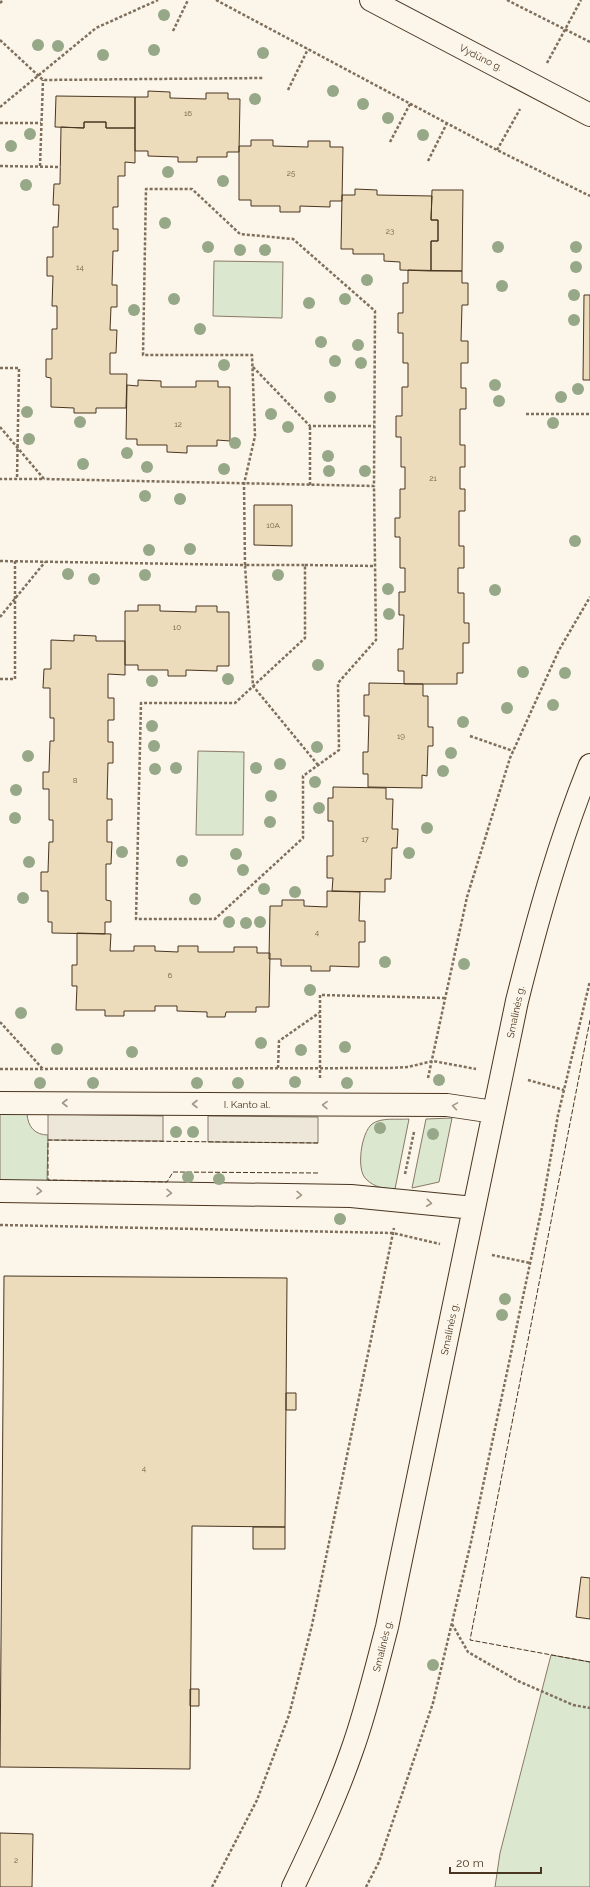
<svg xmlns="http://www.w3.org/2000/svg" width="590" height="1887" font-family="Raleway,sans-serif">
	<rect width="100%" height="100%" fill="#fbf6e9"/>
	<path fill="#dce7d0" stroke="#887966" d="M214,261l69,1 -1,56 -69,-2z
		M198,751l46,1 -1,83h-47z
		M0,1114h27c1,13 8,21 21,21l-1,48 -47,-1z
		M452,1118l-13,64 -27,6 14,-69z
		M409,1119l-14,70c-12,-1 -20,-1 -29,-10 -10,-9 -5,-46 6,-55 9,-7 26,-4 37,-5z
		M551,1655l39,7v225h-95l5,-34z"/>
	<path fill="#ede7d9" stroke="#887966" d="M48,1114l115,2v25l-115,-1z
		M208,1116l110,1v26l-110,-1z"/>
	<path fill="#ecdcbc" stroke="#4a3520" d="M148,91l22,1v6l36,1v-6h22v6h12l-1,53h-12v5h-30v5h-19v-5l-30,-1v-5h-13v-54h13z
		M56,96l79,1v31h-29v-6h-22v6l-29,-1z
		M84,122h22v6h29v35l-10,-1v14h-7v31h-5v22h5v22h-5l-1,34h5v22h-6l-1,23h7l-1,23h-6v21h17l-1,34h-30v5h-22v-5l-23,-1v-29l-5,-1v-18h6v-30h5v-23h-5l1,-30h-6v-19h6v-30h5l1,-22h-6l1,-21h6l1,-57 23,1z
		M251,140h22v6l35,1v-6h22v6h13l-1,54h-12v6l-30,-1v6h-20v-6h-29v-6h-12v-54h12z
		M355,189l22,1v5l55,1 -1,24h7v21h-7v30l-31,-1v-8l-16,-1v-7h-31v-5h-12l1,-54h13z
		M432,190h31l-1,81h-31v-30h7v-21h-7z
		M408,270l54,1v12h6v22h-6l-1,36h7v22h-7v25h5v21h-6v36h5v22h-5v22h5v22h-6v35h5v22h-6v25h6v30h5v20h-6v30h-6v11h-53v-13h-6v-22h5l1,-34h-5v-23h6v-24h-5v-31h-5v-19h5v-29h5v-22h-4v-30h-5v-21h6v-29h6v-24h-5v-30h-5v-20h5v-30h5z
		M584,295h6v85h-7z
		M138,380l23,1v6h35v-6h22v6h12v54l-13,-1v6h-30v7l-20,-1v-7h-30v-6h-11l1,-54 11,1z
		M254,505h38v41l-38,-1z
		M138,605h22v6l36,1v-6h21v6h12v54h-12v5l-31,-1v6h-18v-6h-30v-5h-13v-54h13z
		M74,635l22,1v5h29v34l-17,-1v24h6v22h-6v22h5v21h-5l-1,36h5v21h-5v22h5l-1,22h-5v36l5,1v21h-6v12l-53,-1v-11h-4v-31h-7v-19h7l1,-30h4v-22h-4v-31h-6v-17h6l1,-31h4v-23h-4v-30h-7l1,-19h7v-29l23,1z
		M369,683l54,1v12h5v31h5v19h-5l-1,30 -5,-1v13l-54,-1v-13h-5v-22h5l1,-36h-5v-21h5z
		M333,787l53,1v11h7l-1,30h6l-1,19h-5l-1,31h-6v13l-53,-1 1,-13h-6v-22h6v-35h-5v-23h5z
		M327,891l33,1 -1,29h6v21h-6v25l-29,-1v5h-19v-5h-30v-7h-12l1,-53h12v-6h22v6l23,1z
		M77,933l34,1 -1,17h24v-5h21v5l23,1v-6h20v6h36v-5h23v6h13l-1,54h-13v5h-30l-1,5h-18v-5l-30,-1v-5h-22v5h-31v5h-19v-6h-29l1,-24h-5v-21h5z
		M4,1276l283,2 -2,249 -93,-1 -2,243 -190,-2z
		M286,1393h10v17h-10z
		M253,1527h32v22h-32z
		M581,1577l9,1v41l-14,-2z
		M190,1689h9v17h-9z
		M0,1833l33,1 -1,53h-32z"/>
	<g fill="none" stroke-linecap="round" stroke-linejoin="round">
		<g stroke="#4a3520" stroke-width="24">
			<path id="minor" d="M371,0l219,115
				M0,1103l447,2 47,7
				M0,1191l351,5 123,12
				M293,1887c21,-44 42,-88 58,-134 15,-41 25,-84 36,-126l130,-626c20,-80 42,-159 73,-236"/>
		</g>
		<path stroke="#7f6f5c" stroke-width="2.5" stroke-dasharray="3 2" stroke-linecap="butt" d="M216,0l281,150 93,46
			M507,0l83,42
			M0,3l3,-3
			M173,31l15,-31
			M0,40l43,40 220,-2
			M547,63l34,-63
			M288,90l20,-41
			M0,107l96,-79 62,-28
			M0,123h41
			M390,142l20,-38
			M497,150l23,-41
			M428,161l19,-38
			M0,166l61,1
			M40,166l3,-86
			M253,367l57,59h64
			M0,368h19l-2,111
			M526,414h64
			M0,427l44,52h-44
			M310,485v-59
			M0,561l245,4 -1,-81 11,-48 -3,-81h-109l3,-166h46l48,45 53,5 82,72 -1,175 -330,-7
			M305,565l70,1
			M0,617l45,-55
			M0,679h15v-118
			M470,736l43,15
			M318,765l-65,-79 -8,-121h60v73l-70,65h-94l-5,216h79l88,-81v-62l36,-26 -1,-67 38,-43 -2,-154
			M0,1022l43,47
			M278,1068l1,-27 40,-28
			M0,1069l388,-1 20,-1 25,-6 43,8
			M320,1078v-83l124,3
			M428,1078l39,-181 43,-139 49,-108 31,-53
			M528,1080l36,10
			M405,1174l9,-42
			M0,1225l393,8 47,11
			M492,1255l38,8
			M452,1624l16,28 50,29 55,24 17,3
			M212,1887l45,-87 32,-85 23,-90 82,-397
			M366,1887l13,-25 54,-159 38,-161 71,-335 16,-92 32,-134"/>
		<use href="#minor" stroke="#fbf6e9" stroke-width="22"/>
		<path stroke="#4a3520" stroke-width="1" stroke-dasharray="5 2" stroke-linecap="butt" d="M590,1020l-120,620 120,22
			M318,1173l-145,-1 -6,10 -119,-2v-40l270,3"/>
	</g>
	<g fill="#96a887">
		<circle cx="164" cy="15" r="6"/>
		<circle cx="38" cy="45" r="6"/>
		<circle cx="58" cy="46" r="6"/>
		<circle cx="154" cy="50" r="6"/>
		<circle cx="263" cy="53" r="6"/>
		<circle cx="103" cy="55" r="6"/>
		<circle cx="333" cy="91" r="6"/>
		<circle cx="255" cy="99" r="6"/>
		<circle cx="363" cy="104" r="6"/>
		<circle cx="388" cy="118" r="6"/>
		<circle cx="30" cy="134" r="6"/>
		<circle cx="423" cy="135" r="6"/>
		<circle cx="11" cy="146" r="6"/>
		<circle cx="168" cy="172" r="6"/>
		<circle cx="223" cy="181" r="6"/>
		<circle cx="26" cy="185" r="6"/>
		<circle cx="165" cy="223" r="6"/>
		<circle cx="208" cy="247" r="6"/>
		<circle cx="498" cy="247" r="6"/>
		<circle cx="576" cy="247" r="6"/>
		<circle cx="240" cy="250" r="6"/>
		<circle cx="265" cy="250" r="6"/>
		<circle cx="576" cy="267" r="6"/>
		<circle cx="367" cy="280" r="6"/>
		<circle cx="502" cy="286" r="6"/>
		<circle cx="574" cy="295" r="6"/>
		<circle cx="174" cy="299" r="6"/>
		<circle cx="345" cy="299" r="6"/>
		<circle cx="309" cy="303" r="6"/>
		<circle cx="134" cy="310" r="6"/>
		<circle cx="574" cy="320" r="6"/>
		<circle cx="200" cy="329" r="6"/>
		<circle cx="321" cy="342" r="6"/>
		<circle cx="358" cy="345" r="6"/>
		<circle cx="335" cy="361" r="6"/>
		<circle cx="361" cy="363" r="6"/>
		<circle cx="224" cy="365" r="6"/>
		<circle cx="495" cy="385" r="6"/>
		<circle cx="578" cy="389" r="6"/>
		<circle cx="330" cy="397" r="6"/>
		<circle cx="561" cy="397" r="6"/>
		<circle cx="499" cy="401" r="6"/>
		<circle cx="27" cy="412" r="6"/>
		<circle cx="271" cy="414" r="6"/>
		<circle cx="80" cy="422" r="6"/>
		<circle cx="553" cy="423" r="6"/>
		<circle cx="288" cy="427" r="6"/>
		<circle cx="29" cy="439" r="6"/>
		<circle cx="235" cy="443" r="6"/>
		<circle cx="127" cy="453" r="6"/>
		<circle cx="328" cy="456" r="6"/>
		<circle cx="83" cy="464" r="6"/>
		<circle cx="147" cy="467" r="6"/>
		<circle cx="224" cy="469" r="6"/>
		<circle cx="329" cy="471" r="6"/>
		<circle cx="365" cy="471" r="6"/>
		<circle cx="145" cy="496" r="6"/>
		<circle cx="180" cy="499" r="6"/>
		<circle cx="575" cy="541" r="6"/>
		<circle cx="190" cy="549" r="6"/>
		<circle cx="149" cy="550" r="6"/>
		<circle cx="68" cy="574" r="6"/>
		<circle cx="145" cy="575" r="6"/>
		<circle cx="278" cy="575" r="6"/>
		<circle cx="94" cy="579" r="6"/>
		<circle cx="388" cy="589" r="6"/>
		<circle cx="495" cy="590" r="6"/>
		<circle cx="389" cy="614" r="6"/>
		<circle cx="318" cy="665" r="6"/>
		<circle cx="523" cy="672" r="6"/>
		<circle cx="565" cy="673" r="6"/>
		<circle cx="228" cy="679" r="6"/>
		<circle cx="152" cy="681" r="6"/>
		<circle cx="553" cy="705" r="6"/>
		<circle cx="507" cy="708" r="6"/>
		<circle cx="463" cy="722" r="6"/>
		<circle cx="152" cy="726" r="6"/>
		<circle cx="154" cy="746" r="6"/>
		<circle cx="317" cy="747" r="6"/>
		<circle cx="451" cy="753" r="6"/>
		<circle cx="28" cy="756" r="6"/>
		<circle cx="280" cy="764" r="6"/>
		<circle cx="176" cy="768" r="6"/>
		<circle cx="256" cy="768" r="6"/>
		<circle cx="155" cy="769" r="6"/>
		<circle cx="443" cy="771" r="6"/>
		<circle cx="315" cy="782" r="6"/>
		<circle cx="16" cy="790" r="6"/>
		<circle cx="271" cy="796" r="6"/>
		<circle cx="319" cy="808" r="6"/>
		<circle cx="15" cy="818" r="6"/>
		<circle cx="270" cy="822" r="6"/>
		<circle cx="427" cy="828" r="6"/>
		<circle cx="122" cy="852" r="6"/>
		<circle cx="409" cy="853" r="6"/>
		<circle cx="236" cy="854" r="6"/>
		<circle cx="182" cy="861" r="6"/>
		<circle cx="29" cy="862" r="6"/>
		<circle cx="243" cy="870" r="6"/>
		<circle cx="264" cy="889" r="6"/>
		<circle cx="295" cy="892" r="6"/>
		<circle cx="23" cy="898" r="6"/>
		<circle cx="195" cy="899" r="6"/>
		<circle cx="229" cy="922" r="6"/>
		<circle cx="260" cy="922" r="6"/>
		<circle cx="246" cy="923" r="6"/>
		<circle cx="385" cy="962" r="6"/>
		<circle cx="464" cy="964" r="6"/>
		<circle cx="310" cy="990" r="6"/>
		<circle cx="21" cy="1013" r="6"/>
		<circle cx="261" cy="1043" r="6"/>
		<circle cx="345" cy="1047" r="6"/>
		<circle cx="57" cy="1049" r="6"/>
		<circle cx="301" cy="1050" r="6"/>
		<circle cx="132" cy="1052" r="6"/>
		<circle cx="439" cy="1080" r="6"/>
		<circle cx="295" cy="1082" r="6"/>
		<circle cx="40" cy="1083" r="6"/>
		<circle cx="93" cy="1083" r="6"/>
		<circle cx="197" cy="1083" r="6"/>
		<circle cx="238" cy="1083" r="6"/>
		<circle cx="347" cy="1083" r="6"/>
		<circle cx="380" cy="1128" r="6"/>
		<circle cx="176" cy="1132" r="6"/>
		<circle cx="193" cy="1132" r="6"/>
		<circle cx="433" cy="1134" r="6"/>
		<circle cx="188" cy="1177" r="6"/>
		<circle cx="219" cy="1179" r="6"/>
		<circle cx="340" cy="1219" r="6"/>
		<circle cx="505" cy="1299" r="6"/>
		<circle cx="502" cy="1315" r="6"/>
		<circle cx="433" cy="1665" r="6"/>
	</g>
	<defs><path id="oneway-chevron" d="M-2-3.5L2.5 0L-2 3.5" fill="none" stroke-width="1.6" stroke-linecap="round" stroke-linejoin="round"/></defs>
	<g stroke="#a29684">
		<use href="#oneway-chevron" transform="translate(65 1103) rotate(-180)"/>
		<use href="#oneway-chevron" transform="translate(195 1104) rotate(-180)"/>
		<use href="#oneway-chevron" transform="translate(325 1105) rotate(-179)"/>
		<use href="#oneway-chevron" transform="translate(455 1106) rotate(-171)"/>
		<use href="#oneway-chevron" transform="translate(39 1191) rotate(1)"/>
		<use href="#oneway-chevron" transform="translate(169 1193) rotate(1)"/>
		<use href="#oneway-chevron" transform="translate(299 1195) rotate(1)"/>
		<use href="#oneway-chevron" transform="translate(429 1203) rotate(6)"/>
	</g>
	<g text-anchor="middle" stroke-width="3" stroke-linejoin="round" paint-order="stroke">
		<g font-size="8" fill="#725f47">
			<text x="188" y="116">16</text>
			<text x="291" y="176">25</text>
			<text x="390" y="234">23</text>
			<text x="80" y="270">14</text>
			<text x="178" y="427">12</text>
			<text x="433" y="481">21</text>
			<text x="273" y="528">10A</text>
			<text x="177" y="630">10</text>
			<text x="401" y="739">19</text>
			<text x="75" y="783">8</text>
			<text x="365" y="842">17</text>
			<text x="317" y="935">4</text>
			<text x="170" y="978">6</text>
			<text x="144" y="1471">4</text>
			<text x="16" y="1863">2</text>
		</g>
		<g font-size="10" fill="#4a3520" stroke="#fbf6e9">
			<text transform="translate(481 57) rotate(27)" y="4">Vydūno g.</text>
			<text transform="translate(515 1012) rotate(-78)" y="4">Smalinės g.</text>
			<text x="247" y="1108">I. Kanto al.</text>
			<text transform="translate(449 1329) rotate(-78)" y="4">Smalinės g.</text>
			<text transform="translate(382 1646) rotate(-76)" y="4">Smalinės g.</text>
		</g>
	</g>
	<path d="M450 1867v6h91v-6" fill="none" stroke="#4a3520" stroke-width="2"/>
	<text x="456" y="1867" font-size="12" fill="#4a3520" stroke="#fbf6e9" stroke-width="3" paint-order="stroke">20 m</text>
</svg>
